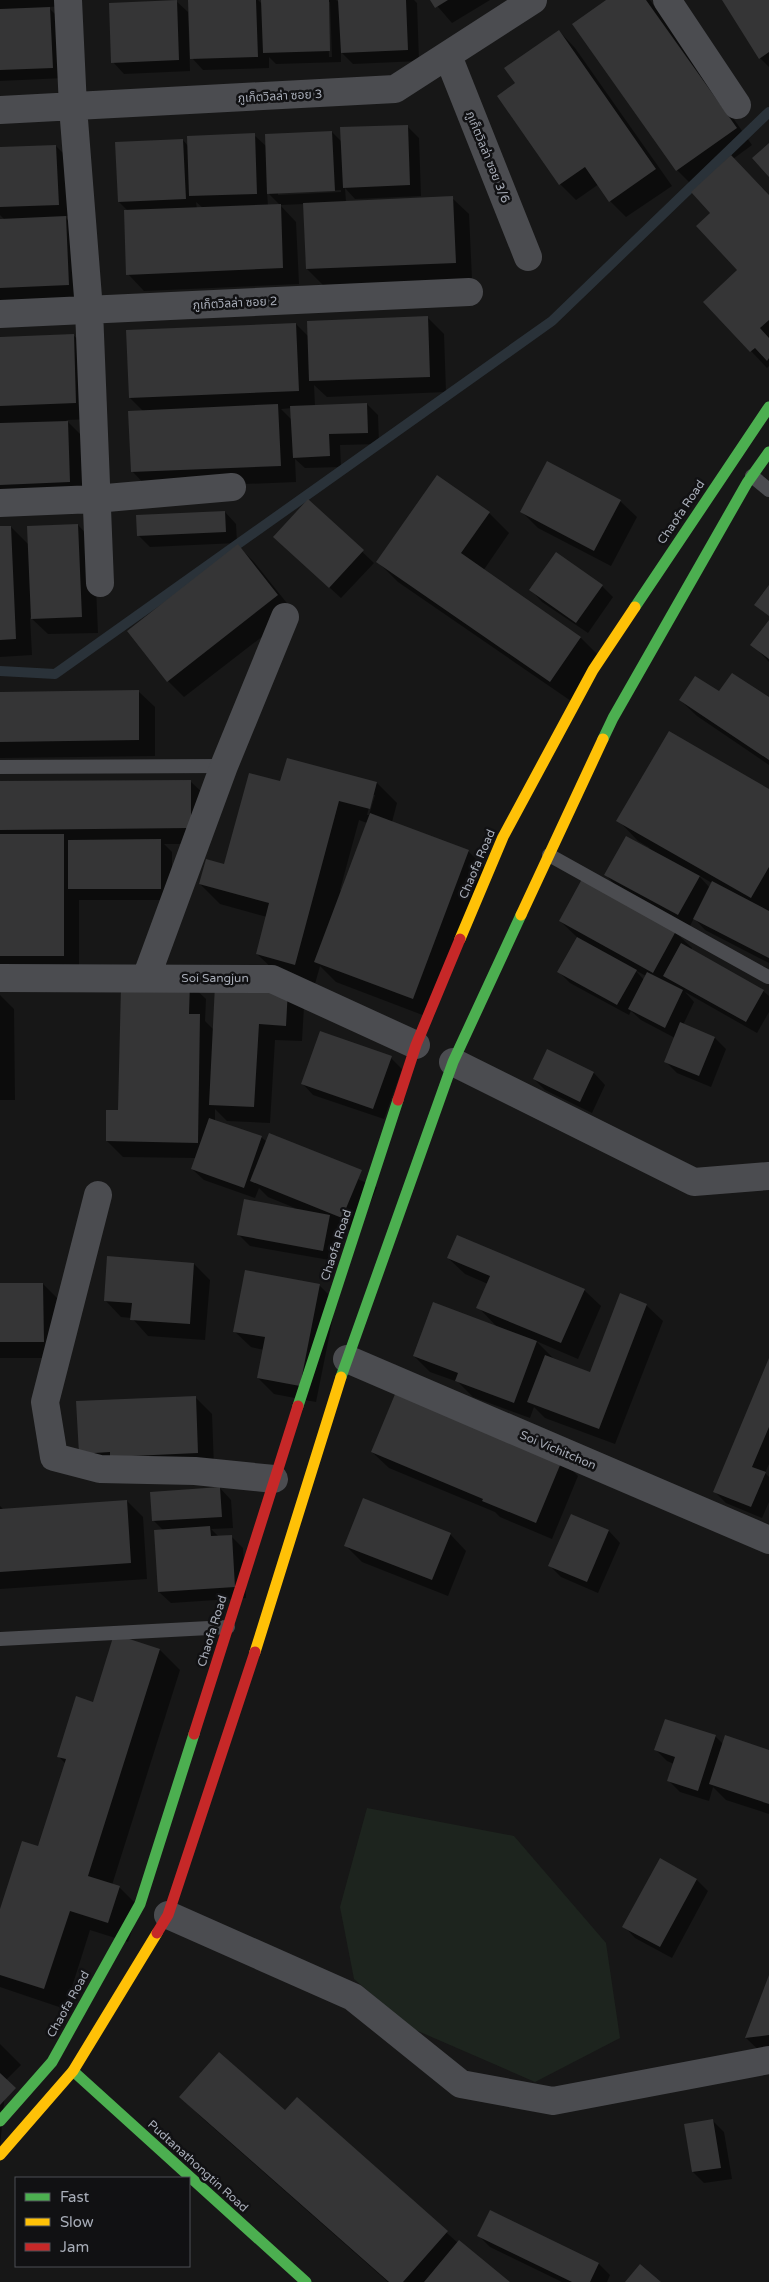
<svg xmlns="http://www.w3.org/2000/svg" width="769" height="2282" font-family="'Varela Round','Noto Sans Thai',sans-serif">
	<rect width="100%" height="100%" fill="#171717"/>
	<path fill="#1d241e" d="M367,1808l147,28 92,107 14,95 -85,44 -124,-54 -57,-49 -14,-72z"/>
	<path fill="#0007" fill-rule="evenodd" d="M0,0h65v6l-17,1 13,13 3,58 -64,3z
		M190,0h68l4,4v-4h74l4,3 -1,-3h75l3,3 2,58 -66,3 -12,-12v10l-65,2 -7,-7v11l-66,2 -11,-12zM327,2h3l2,55h-3z
		M432,0h58l-38,23z
		M608,0h42l102,145 -19,14 36,37v170l-2,2 -16,-17 -12,-81 -27,-57 -2,-37 -1,-1 -16,11 -16,-16z
		M723,0h46v67l-9,-9z
		M176,1l12,11 2,59 -66,3 -11,-12z
		M559,31l16,17 97,138 -46,31 -16,-16 -11,-17 -23,16 -16,-16 -44,-100z
		M407,126l12,12 2,58 -66,3 -10,-11 1,14 106,-4 17,16 3,65 -149,6 -16,-16 -3,-65 -24,1 -13,-13 1,14 12,-1 16,17 3,62 -155,7 -16,-17 1,-62 -10,-10 64,-62 5,6 66,-11 13,12 65,-15 10,10zM341,190v2l-63,3v-2zM196,202l7,6 -6,1z
		M56,146l11,11 3,59h-6l18,18 3,67 -85,3v-84h5l-5,-5v-67z
		M427,317l17,17 2,58 -119,5 -13,-12 1,21 52,-2 11,11 1,29 -39,1 1,22 -36,1 -10,-9 1,23 -148,6 -16,-17 11,-60 -13,-13 166,-74 13,13zM292,408v12l-11,-11z
		M73,335l17,16 2,68 -26,1 18,18 2,60 -86,4v-164z
		M308,501l66,62 -33,35 -55,-50z
		M620,501l17,16 -26,49 -73,-38 -16,-16z
		M225,512l11,12 1,19 -87,4 -12,-12z
		M489,513l20,20 -26,38 98,67 20,20 -30,43 -173,-119 -20,-20z
		M78,525l16,17 4,91 -50,1 -18,-17 2,38 -32,2v-129l11,-1 18,18z
		M238,546l16,16 40,50 -110,85 -16,-16z
		M602,586l11,11 -25,36 -46,-31 -11,-12z
		M769,622v40l-17,-18z
		M138,691l17,16v49l-155,2v-65z
		M720,693l49,6v66l-72,-49 -17,-16z
		M190,781l17,16v47h-43l8,8v48h-93v72l-79,-3v-186z
		M281,783h96l20,20 -5,19 76,29 20,20 -55,148 -97,-37 -16,-16 -5,18 -37,-10 -21,-20 10,-37 -47,-13 -20,-20 25,-18zM372,795h3l-6,20h-2zM359,820l8,3 -25,68 -2,-1z
		M769,790v173l-64,-33 -11,-12 -4,8 -73,-39 -11,-12 44,-27 -12,-7 -20,-21zM700,876l12,7 -2,5 -10,-11z
		M560,921l115,11 17,16 -1,2 72,41 6,5v16l-12,21 -72,-41 9,10 -11,23 32,13 11,11 -15,38 -34,-14 -11,-11 9,-24 -34,-18 -10,-9 -2,4 -59,-32 -11,-11 19,-34zM635,970l11,6 -2,4z
		M189,983l17,16 -1,22 9,9 74,-40 16,16 -2,35 -27,-1 -5,83 -43,-2 -12,-12v12l46,16 6,5 110,45 -19,46 -17,-6 -6,34 -85,-15 -11,-11 56,-27 -27,-11 -9,-9 -4,10 -51,-18 -12,-11 4,-11 -73,-1 -16,-16 13,-30z
		M0,995l14,14 1,91h-15z
		M548,1051l46,22 11,12 -13,28 -47,-23 -11,-11z
		M391,1058l11,11 -18,50 -71,-24 -11,-12z
		M448,1258l136,32 17,16 -23,53 -42,-18 17,17 38,15 55,-68 17,16 -48,123 -70,-26 -11,-11 -4,11 -57,-21 -15,-15 -28,-10 -16,-16 84,-28 -20,-21 10,-23 -23,-10z
		M194,1264l16,16 -5,60 -57,-4 -16,-18 -11,-1 -16,-17z
		M0,1284h43l16,16v58h-59z
		M319,1285l17,17 -20,100 -42,-8 -16,-16 6,-28 -13,-3 -17,-16z
		M769,1361v103l-4,9 4,4v25l-7,16 -36,-15 -11,-11z
		M195,1397l17,17 2,54 -118,1 -18,-66z
		M372,1452l190,8 16,16 -26,63 -52,-22 -5,-5 -106,-44z
		M220,1488l11,12 2,28 -22,1 8,8 12,-1 12,12 3,50 -75,5 -12,-11 5,-61 -10,-10z
		M127,1501l16,16 4,62 -147,10v-83l4,4z
		M572,1516l37,15 11,12 -22,50 -37,-16 -11,-11z
		M450,1534l16,17 -18,45 -86,-34 -16,-16z
		M115,1636l45,14 20,20 -68,215 7,2 21,21 -12,34 -38,-12 -25,79 -65,-22v-74l39,-65 27,-84 -8,-8 36,-53z
		M715,1736l8,8 46,7v63l-43,-14 -13,-13 -4,14 -29,-9 -12,-12 6,-16 -7,-3 -11,-11z
		M660,1859l37,21 11,11 -36,67 -37,-20 -11,-12z
		M769,1979v78l-2,1 -21,-20z
		M0,2044l21,21 -15,15 -6,67z
		M181,2097l105,15 11,-13 161,144 50,39h-120l-187,-165z
		M712,2120l12,12 8,47 -28,4 -11,-11z
		M490,2212l109,52 11,11 -3,7h-45l-72,-35 -11,-11z"/>
	<g fill="none" stroke-linecap="round" stroke-linejoin="round">
		<path stroke="#2a3239" stroke-width="10" d="M0,671l55,3 497,-353 217,-209"/>
	</g>
	<path fill="#353536" d="M177,0l2,60 -68,3 -2,-60z
		M188,0h68l2,57 -68,2z
		M261,0h68l1,51 -67,2z
		M338,0h68l2,50 -67,3z
		M430,0h18l-13,8z
		M606,0h40l91,128 -61,43 -104,-147z
		M722,0h47v52l-10,7z
		M50,7l3,61 -53,2v-61z
		M559,30l97,139 -47,33 -24,-35 -26,18 -62,-89 18,-13 -11,-15z
		M408,125l2,60 -67,3 -3,-61z
		M332,131l3,60 -68,3 -2,-60z
		M255,133l2,61 -68,2 -2,-60z
		M183,139l3,60 -68,3 -3,-60z
		M769,143v34l-17,-19z
		M56,145l3,60 -59,2v-60z
		M731,155l38,40v125l-9,8 9,10v20l-2,3 -12,-13 -5,4 -47,-50 34,-32 -41,-44 14,-13 -19,-21z
		M453,196l3,67 -150,6 -3,-66z
		M281,204l2,64 -157,7 -2,-65z
		M66,216l3,69 -69,3v-69z
		M428,316l2,61 -121,4 -2,-60z
		M296,323l3,68 -170,7 -3,-68z
		M74,334l2,69 -76,3v-69z
		M367,403l1,30 -39,1 1,22 -37,2 -3,-52z
		M278,404l3,62 -150,6 -3,-61z
		M68,421l2,61 -70,3v-62z
		M547,461l74,39 -27,51 -74,-39z
		M437,475l53,37 -29,41 120,84 -31,45 -174,-120z
		M308,499l56,51 -35,38 -56,-51z
		M225,511l1,21 -89,4 -1,-21z
		M78,524l4,93 -51,2 -4,-93z
		M0,526h11l5,113 -16,1z
		M238,544l40,51 -111,87 -40,-51z
		M556,552l47,33 -27,38 -47,-33z
		M769,585v31l-15,-11z
		M769,620v39l-19,-14z
		M732,673l37,24v63l-90,-60 16,-24 24,15z
		M139,690v50l-139,2v-50z
		M669,731l100,58v78l-18,31 -135,-77z
		M287,758l90,24 -7,27 -31,-8 -44,164 -39,-11 13,-51 -70,-19 7,-25 18,5 25,-91 31,8z
		M191,780v48l-191,2v-49z
		M370,813l99,37 -56,149 -99,-37z
		M0,834h64v122h-64z
		M626,836l74,40 -22,39 -74,-40z
		M161,839v50h-93v-49z
		M582,879l94,52 -23,42 -94,-52z
		M712,881l57,30v47l-76,-39z
		M577,937l60,33 -20,35 -60,-33z
		M681,943l83,47 -18,32 -83,-46z
		M647,972l36,18 -18,38 -37,-19z
		M190,982l-1,32h11l-2,129 -92,-2v-31h12l3,-124z
		M215,985l73,4 -2,37 -27,-2 -5,83 -45,-2z
		M680,1022l35,15 -16,39 -35,-14z
		M320,1031l72,25 -19,53 -72,-25z
		M547,1049l47,23 -14,30 -47,-23z
		M209,1118l53,18 -18,52 -53,-19z
		M269,1133l93,37 -20,48 -92,-37z
		M244,1199l86,16 -7,36 -86,-16z
		M457,1235l128,54 -24,54 -85,-35 14,-32 -43,-18z
		M107,1256l87,7 -4,61 -60,-4 2,-17 -28,-2z
		M245,1270l75,14 -20,102 -43,-8 8,-41 -32,-5z
		M0,1283h43l1,59h-44z
		M620,1293l27,11 -48,125 -72,-27 18,-47 45,17z
		M433,1302l104,39 -23,62 -59,-22 3,-8 -45,-17z
		M769,1358v69l-17,40 14,5 -15,35 -38,-15z
		M398,1387l165,71 -27,65 -54,-22 1,-2 -112,-47z
		M196,1396l2,57 -88,4v-5l-31,2 -3,-53z
		M220,1487l2,30 -70,4 -2,-29z
		M363,1498l88,35 -19,47 -88,-34z
		M127,1500l4,63 -131,9v-63z
		M571,1514l38,16 -22,52 -39,-16z
		M210,1526l1,10 21,-1 3,52 -77,5 -4,-62z
		M114,1634l46,15 -72,227 32,10 -12,37 -38,-12 -26,78 -44,-14v-66l22,-68 16,5 28,-87 -9,-2 19,-61 17,6z
		M665,1719l51,16 -18,56 -31,-10 8,-24 -21,-7z
		M725,1735l44,15v54l-60,-20z
		M660,1858l37,21 -37,68 -38,-20z
		M769,1975v60l-24,3z
		M219,2052l66,58 12,-13 151,134 -45,51h-14l-210,-185z
		M0,2073l16,15 -16,17z
		M713,2119l8,49 -29,4 -8,-48z
		M490,2210l109,53 -9,19h-18l-95,-46z
		M459,2240l51,42h-86z
		M640,2264l21,18h-36z"/>
	<g fill="none" stroke-linecap="round" stroke-linejoin="round">
		<path stroke="#4b4c50" stroke-width="14" d="M752,476l17,14
			M0,767l224,-1
			M549,855l219,122
			M0,1639l228,-12"/>
		<path stroke="#4b4c50" stroke-width="28" d="M68,0l5,107 16,203 11,273
			M667,0l70,105
			M448,56l80,201
			M0,110l395,-21 138,-89
			M0,314l469,-22
			M0,503l95,-4 137,-12
			M0,978l272,1 144,66
			M146,978l78,-212 61,-149
			M453,1062l241,120 75,-6
			M98,1195l-53,207 9,55 46,12 95,2 79,8
			M347,1359l422,181
			M168,1915l185,82 108,87 92,17 216,-41"/>
		<path stroke="#4caf50" stroke-width="11" d="M635,607l134,-200
			M603,739l10,-21 134,-235 22,-31
			M341,1377l112,-315 68,-147
			M298,1406l100,-306
			M73,2071l233,211
			M0,2121l52,-59 88,-158 54,-170"/>
		<path stroke="#ffc107" stroke-width="11" d="M521,915l82,-176
			M460,939l43,-102 90,-167 42,-63
			M255,1652l86,-275
			M0,2155l73,-84 84,-138"/>
		<path stroke="#c62828" stroke-width="11" d="M398,1100l18,-55 44,-106
			M194,1734l104,-328
			M157,1933l11,-18 87,-263"/>
	</g>
	<g text-anchor="middle" stroke-width="5" stroke-linejoin="round" paint-order="stroke">
		<g font-size="12" fill="#a8adb8" stroke="#111113">
			<text transform="translate(280 96) rotate(-3)" y="4">ภูเก็ตวิลล่า ซอย 3</text>
			<text transform="translate(488 157) rotate(68)" y="4">ภูเก็ตวิลล่า ซอย 3/6</text>
			<text transform="translate(235 303) rotate(-3)" y="4">ภูเก็ตวิลล่า ซอย 2</text>
			<text transform="translate(681 512) rotate(-56)" y="4">Chaofa Road</text>
			<text transform="translate(477 864) rotate(-67)" y="4">Chaofa Road</text>
			<text x="215" y="982">Soi Sangjun</text>
			<text transform="translate(336 1245) rotate(-72)" y="4">Chaofa Road</text>
			<text transform="translate(558 1450) rotate(23)" y="4">Soi Vichitchon</text>
			<text transform="translate(212 1631) rotate(-73)" y="4">Chaofa Road</text>
			<text transform="translate(68 2004) rotate(-61)" y="4">Chaofa Road</text>
			<text transform="translate(198 2166) rotate(42)" y="4">Pudtanathongtin Road</text>
		</g>
	</g>
	<rect x="15" y="2177" width="175" height="90" fill="#111113" stroke="#4d4f55"/>
	<rect x="25" y="2193" width="25" height="8" fill="#4caf50" stroke="#4d4f55"/>
	<text x="60" y="2202" font-size="15" fill="#a8adb8">Fast</text>
	<rect x="25" y="2218" width="25" height="8" fill="#ffc107" stroke="#4d4f55"/>
	<text x="60" y="2227" font-size="15" fill="#a8adb8">Slow</text>
	<rect x="25" y="2243" width="25" height="8" fill="#c62828" stroke="#4d4f55"/>
	<text x="60" y="2252" font-size="15" fill="#a8adb8">Jam</text>
</svg>
